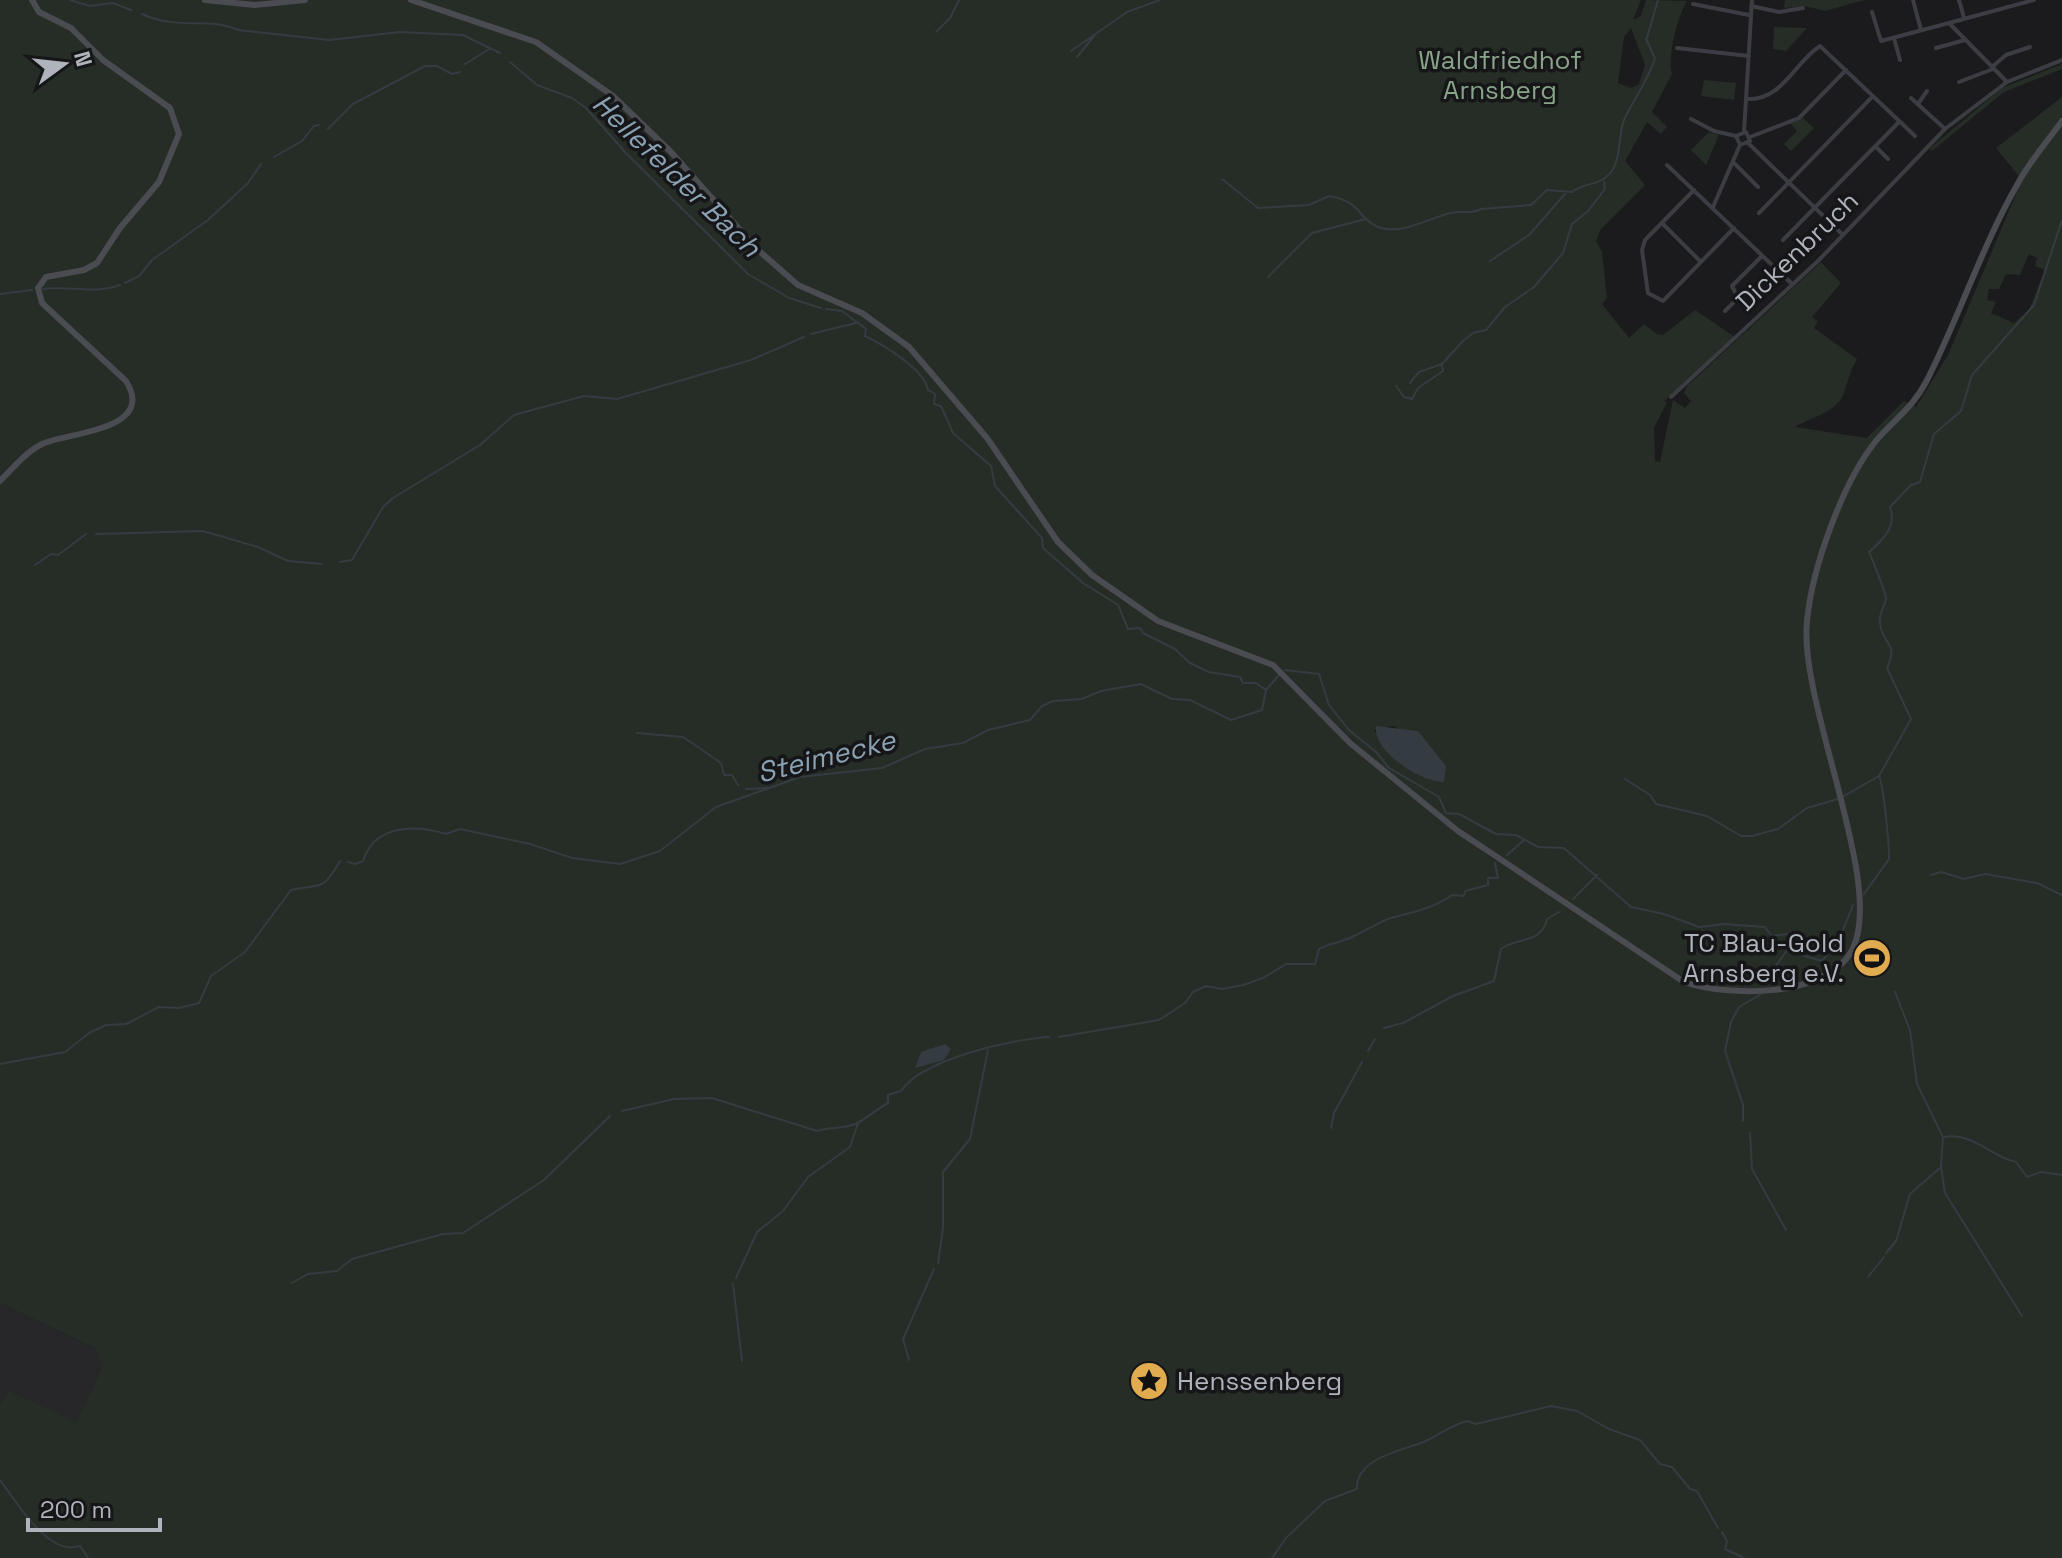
<svg xmlns="http://www.w3.org/2000/svg" width="2062" height="1558" font-family="'Space Grotesk',sans-serif">
	<rect width="100%" height="100%" fill="#1b1b1d"/>
	<path fill="#27272a" d="M0,1303l96,46 6,18 -26,56 -68,-33 -8,14z"/>
	<path fill="#252d26" fill-rule="evenodd" d="M0,0h1641l-8,20 8,-4 5,-16 41,1c-9,15 -20,55 -15,73l-20,38 15,15 -6,7 -14,-12 -22,39 20,24 -44,44 -5,12 6,11 5,46 -5,6 27,34 15,-14 13,10 6,1 32,-25 40,27 -71,64 3,1 -13,26 1,33 5,1 13,-62 12,8 6,-7 -7,-8 3,-7 134,-124 20,21 -29,34 6,4 -4,7 43,31c-7,12 -9,23 -14,36 -7,18 -34,23 -48,32l72,11 37,-37 12,6 32,-52 74,-175 -26,-32 66,-51v1461h-2062v-154l8,-14 68,32 26,-55 -6,-18 -96,-46zM1631,28l14,37 -6,19 -8,4 -13,-5 6,-46zM2029,254l8,4 -2,8 10,4 -16,40 -15,13 -23,-10 5,-11 -9,-2 2,-11h10l7,-15 14,1zM1393,726l36,18 10,39 -45,-25 -20,-28zM1838,794c18,81 63,183 -59,197 -34,3 -65,5 -96,-8l-198,-130 -54,-40 253,167c59,16 181,19 176,-71 -3,-38 -15,-78 -22,-115z
		M1785,0h79l-39,11 -20,-5 -21,2z
		M1774,27l33,1 -21,23 -13,-2z
		M2062,64v5l-58,23 -72,59 -3,-2 73,-61z
		M1704,80l32,3 -2,17 -33,-4z
		M1803,118l11,10 -23,23 -7,-7 13,-13 -7,-8z
		M1709,132l10,3 -13,30 -15,-15z"/>
	<path fill="#343c42" d="M1376,726l42,5 28,35 -2,16c-22,1 -72,-31 -68,-56z
		M945,1044l6,5 -7,11 -29,8 6,-16z"/>
	<g fill="none" stroke-linecap="round" stroke-linejoin="round">
		<path stroke="#343c42" stroke-width="2" d="M70,0l20,6 23,-3 18,7
			M142,14c37,17 64,2 96,16l91,10 71,-8 63,3 37,18
			M936,32l14,-14 9,-18
			M1647,38l11,-38
			M1071,51l56,-39 33,-12
			M1077,57l17,-21
			M510,62l27,23 35,13 14,10 40,45 122,121 41,24 32,10
			M465,64l26,-16
			M328,129l25,-25 72,-38h12l15,8 8,-2
			M274,157l28,-16 12,-15 5,-1
			M1222,179l36,29 51,-3 20,-9c33,6 27,20 47,30 24,11 52,-8 75,-13 10,-3 19,2 30,-4l50,-4 16,-15 25,2c9,-8 24,-7 33,-14 18,-13 12,-40 19,-58 10,-22 24,-39 31,-62l-9,-19
			M1490,261l39,-26 36,-41
			M1268,277l44,-44 54,-14
			M125,283l14,-7 13,-16 56,-40 40,-37 13,-19
			M43,289c27,-4 49,6 77,-4
			M0,294l32,-4
			M826,309l16,2 24,18 -1,7c19,9 60,34 63,54l7,4 -1,10 7,2 12,27 38,33 4,20 47,52 1,10 40,35 35,22 10,24 12,-1 3,5 32,16 15,14 19,9 31,5 3,6h13l10,7 13,-15
			M811,334l45,-11
			M1410,383l9,-11 23,-8 21,-23 10,-8 13,-3 19,-23 29,-20 29,-34 9,-29 16,-13 17,-22 -1,-7
			M1396,386l8,11 8,2 6,-11 25,-17 -1,-5
			M96,534l107,-3 55,16 30,14 34,3
			M340,562l12,-2 31,-53 10,-9 87,-53 34,-30 70,-19 33,3 134,-39 53,-23
			M35,565l16,-11 7,1 28,-21
			M1285,670l34,4 10,31 20,25 27,22 13,16 50,29 7,16 13,1 37,20 20,1 22,12 26,1 67,59 33,7 35,13 25,-3 41,3 7,9 15,-2 4,3 -1,9 11,9 21,6 17,-21 14,-35
			M637,733l46,4 38,26 3,12h8l6,10
			M1625,779l25,16 6,9 51,12 34,20h11l26,-7 29,-21 31,-9
			M746,789l23,-1
			M1844,796l35,-20
			M1507,855l17,-15
			M348,862l7,2 8,-3c11,-36 52,-37 83,-27l14,-5 70,15 42,14 48,6 40,-13 56,-44 84,-30 82,-9 43,-19 38,-6 25,-13 42,-10 12,-14 11,-5 29,-2 19,-8 40,-7 31,15 18,1 41,20 31,-10 4,-20
			M1931,875l10,-3 23,7 21,-5 52,9 25,12
			M1864,894l25,-35c0,-15 -5,-72 -10,-83l32,-57 -24,-51c12,-27 -4,-21 -7,-45 -2,-9 5,-16 6,-24 0,-5 -14,-41 -17,-47 14,-12 28,-26 21,-45l21,-22 9,-3 14,-48 27,-23 11,-36 62,-70 28,-85
			M1573,899l24,-24
			M1763,984l27,-38
			M1895,992l15,38 7,54 26,53 -2,30 4,26 77,123
			M1384,1028l19,-5 50,-27 41,-15 7,-32c17,-13 40,-4 46,-30l12,-7
			M1059,1037l100,-17 26,-17 8,-11 13,-6 16,3 21,-4 20,-7 23,-14h29l4,-15c11,-6 24,-7 35,-13 11,-5 24,-13 34,-17 21,-6 45,-10 64,-24l12,1 1,-5 23,-6v-7h10l-3,-15
			M1368,1051l7,-12
			M0,1064l65,-12 24,-19 17,-8 20,-1 33,-17 20,1 20,-5 12,-27 34,-24 46,-62c32,-7 31,2 49,-29
			M622,1111l52,-12 38,-1 105,33c13,-4 26,-2 38,-7 11,-5 22,-15 33,-21v-8l13,-4c21,-32 112,-52 148,-54
			M1743,1121v-16l-18,-54 6,-29 8,-15 24,-14
			M1331,1128l3,-15 28,-51
			M1750,1133l2,36 34,61
			M1943,1137c33,-5 46,20 73,25l11,15 14,-5 21,3
			M1886,1253l10,-12 14,-47 31,-27
			M938,1263l5,-35v-56l27,-33 18,-89
			M1868,1277l16,-20
			M736,1278l21,-46 26,-21 25,-34 42,-30 8,-24
			M292,1283l16,-9 29,-3 15,-12 91,-25 20,-1 81,-53 66,-64
			M733,1284l9,77
			M909,1360l-6,-21 31,-70
			M0,1480c17,22 48,77 80,66l8,12
			M1722,1532l5,9 -2,8 19,9
			M1272,1558l14,-20 39,-37 32,-12c-2,-31 47,-39 69,-48 14,-7 26,-16 41,-20l9,3 75,-18 26,5 32,18 31,11 20,24 12,3 18,22 7,2 21,37"/>
		<path stroke="#3c3d42" stroke-width="4" d="M1913,0l8,30
			M1959,0l5,18
			M1693,4l56,11
			M1751,6l28,6 24,-4
			M1872,12l9,29 68,-18 58,59
			M1949,23l85,-23
			M1894,38l6,22
			M1677,48l72,8
			M1936,48l29,-8
			M1992,67l14,-12 24,-8
			M1959,82l34,-13
			M1911,98l34,31
			M1747,99c35,2 48,-37 73,-53l95,90
			M1918,104l9,-13
			M1691,119l23,12 22,5 10,-4 4,9 -10,4 -4,-9
			M1744,132l8,-132
			M1750,137l49,-19 47,-48
			M1748,143l94,91
			M1875,146l13,13
			M1734,163l24,24
			M1667,165l125,119
			M1694,190l-49,50 -3,10 6,43 15,8 71,-73
			M1713,207l27,-62
			M1759,213l114,-117
			M1662,223l38,38
			M1783,240l116,-118
			M1725,311l13,-13 -6,-12 30,-30
			M1671,397l148,-137 126,-131 62,-47 55,-22"/>
		<path stroke="#4a4c51" stroke-width="6" d="M205,0l50,5 50,-5
			M411,0l125,42 77,54 58,56 86,97 41,36 64,28 47,34 78,91 71,104 34,33 66,46 115,44 77,78 108,88 226,151c44,15 140,16 167,-30 37,-64 -53,-249 -44,-331 5,-53 35,-137 68,-179 18,-22 37,-33 51,-60 33,-64 55,-134 91,-197 12,-23 30,-43 45,-64
			M0,481c13,-13 26,-29 42,-37 25,-12 115,-13 84,-63l-84,-78 -4,-15 8,-11 38,-7 13,-7 23,-35 39,-46 20,-48 -9,-26 -67,-48 -32,-32 -32,-16 -7,-12"/>
	</g>
	<defs>
		<g id="stadium-disc" transform="scale(2)"><circle r="9.5" fill="#e1ab4f" stroke="#161618"/><path d="M0-5a6.5 5 0 1 0 0 10a6.5 5 0 1 0 0-10ZM-3.5-1.8h7v3.6h-7Z" fill="#111"/></g>
		<g id="sight-disc" transform="scale(2)"><circle r="9.5" fill="#e1ab4f" stroke="#161618"/><path d="M0-6L1.8-2.2L6-1.7L2.9 1.2L3.7 5.4L0 3.3L-3.7 5.4L-2.9 1.2L-6-1.7L-1.8-2.2Z" fill="#111"/></g>
	</defs>
	<g fill-rule="evenodd">
		<use href="#stadium-disc" x="1872" y="958"/>
		<use href="#sight-disc" x="1149" y="1381"/>
	</g>
	<g text-anchor="middle" stroke-width="7" stroke-linejoin="round" paint-order="stroke">
		<g font-size="26" fill="#88a489" stroke="#161618">
			<text x="1500" y="69">Waldfriedhof<tspan x="1500" dy="30">Arnsberg</tspan></text>
		</g>
		<g font-size="26" fill="#afb3bb" stroke="#161618">
			<text transform="translate(1797 251) rotate(-44)" y="9">Dickenbruch</text>
		</g>
		<g font-size="26" fill="#afb3bb" stroke="#161618" text-anchor="end">
			<text x="1844" y="952">TC Blau-Gold<tspan x="1844" dy="30">Arnsberg e.V.</tspan></text>
			<text x="1177" y="1390" text-anchor="start">Henssenberg</text>
		</g>
		<g font-size="28" font-style="italic" fill="#8aa1b2" stroke="#161618">
			<text transform="translate(677 175) rotate(44)" y="10">Hellefelder Bach</text>
			<text transform="translate(826 756) rotate(-14)" y="10">Steimecke</text>
		</g>
	</g>
	<g transform="translate(64 64) rotate(75)" stroke="#161618" stroke-width="6" paint-order="stroke">
	<path d="M0-6L14 30L0 20L-14 30Z" fill="#afb3bb"/>
	<text y="-12" font-size="22" font-weight="bold" text-anchor="middle" fill="#afb3bb">N</text>
	</g>
	<path d="M28 1518v12h132v-12" fill="none" stroke="#afb3bb" stroke-width="4"/>
	<text x="40" y="1518" font-size="24" fill="#afb3bb" stroke="#161618" stroke-width="6" paint-order="stroke">200 m</text>
</svg>
